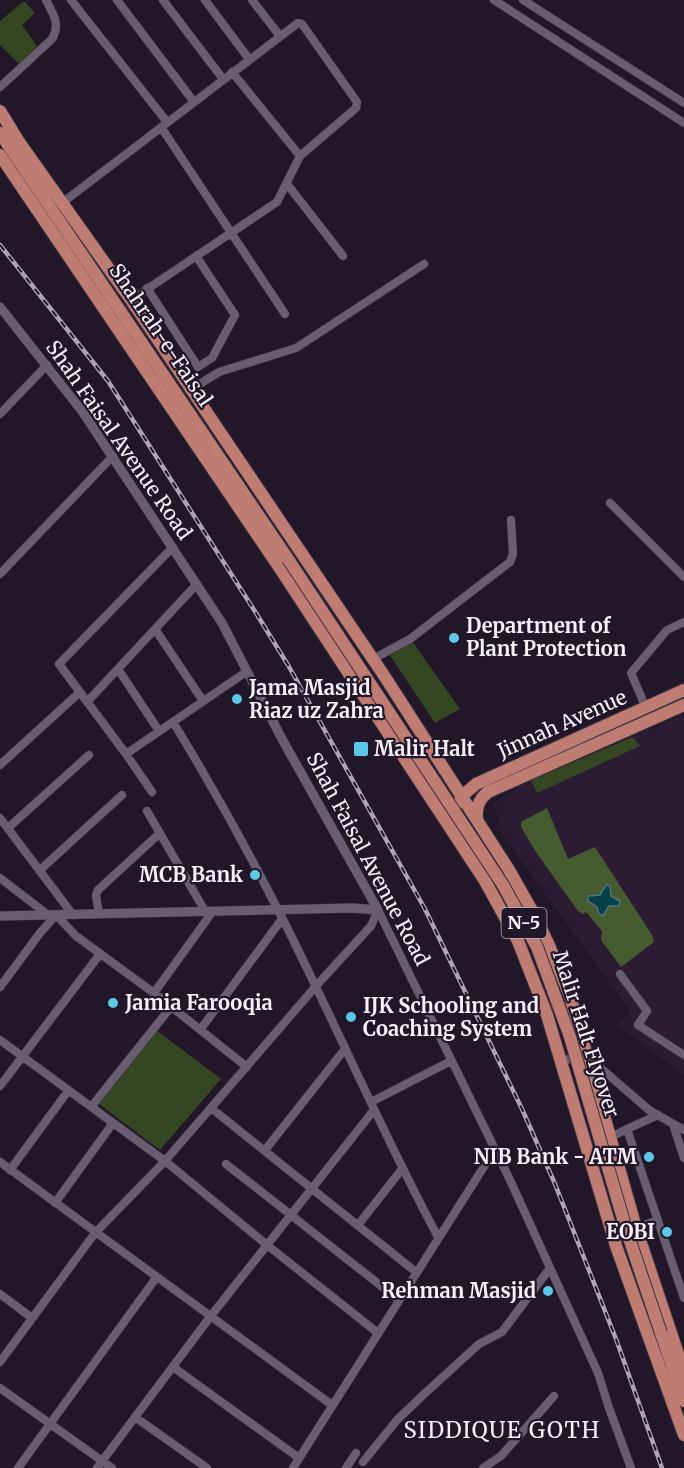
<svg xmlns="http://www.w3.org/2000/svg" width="684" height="1468" font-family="Merriweather,serif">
	<rect width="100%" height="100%" fill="#221729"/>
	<path fill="#2b1c34" d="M684,715v360l-67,-50 14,-13 -134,-185v-5l3,-3 -9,-14 39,-26z"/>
	<path fill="#354622" d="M24,1l11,12 -13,12 15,21 -18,18 -19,-19v-24z
		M412,641l48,68 -25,14 -46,-69z
		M633,737l7,9 -103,47 -6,-13z
		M156,1030l65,49 -61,71 -65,-49z"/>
	<path fill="#475b30" d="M547,808l21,51 27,-12 57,88 2,7 -33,25 -20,-27 1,-9 -16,-19 -3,2 -5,-3 -42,-59 -15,-25v-5z"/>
	<path fill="#074147" stroke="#4f767e" stroke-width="1.5" d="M606,885l4,1 1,10 9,5 -1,5h-10l-6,10 -4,-2 -2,-7 -9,-6v-5l12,-1z"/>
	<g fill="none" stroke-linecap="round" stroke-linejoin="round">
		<g stroke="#3b3240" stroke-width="9">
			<path id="minor" d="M71,0l96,122
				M117,0l77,102
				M163,0l60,79
				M205,0l44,59
				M252,0l28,36
				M494,0l190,123
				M523,0l161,103
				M232,72l68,84
				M0,87l52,-48c9,-15 1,-25 -6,-39
				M161,127l124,187
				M287,184l56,72
				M62,203l236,-180 4,1 55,78 -1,6 -56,48 -23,46 -146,98
				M147,288l51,79 14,-9 23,-43 -39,-59
				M190,390l29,-18 77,-24 128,-84
				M0,414l47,-49
				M610,503l74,74
				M0,574l113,-118
				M155,629l48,72
				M373,659l37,-20 100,-77 3,-8 -2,-34
				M118,669l41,62
				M87,702l110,-118
				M646,708l-15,-35 36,-43 17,-8
				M173,722c52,85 100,174 143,265 40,83 78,168 122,250
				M126,754l120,-82
				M0,765l80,-73
				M152,792l-26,-38 -67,-90 114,-117
				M147,811l58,100
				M0,818l73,97
				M8,828l81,-73
				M40,870l82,-75
				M0,878l48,37
				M378,910l132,270 88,193 11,35 22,60
				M99,914l-3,-19 2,-5 62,-57
				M620,974l27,37 -9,14 46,30
				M0,987l40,-54 16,-18 20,21 78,57 93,74
				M154,993l59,-82
				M200,1030l82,-111
				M0,1040l165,121 102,84 111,88
				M560,1060l29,-2 60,52 35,20
				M0,1086l100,-132
				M371,1102l80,-41
				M91,1107l80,-100
				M211,1108l205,164
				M658,1115l-31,14 57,169
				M673,1124l11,34
				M611,1137l16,-8
				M265,1150l80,-101
				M0,1162l332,243
				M226,1164l173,136
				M10,1170l58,-79
				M55,1203l58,-80
				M358,1225l44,-56
				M636,1228l22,-8
				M0,1294l32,24
				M0,1362l95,-129 70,-72 151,-175 55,-60 7,-16
				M173,1367l126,91
				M0,1388l112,80
				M135,1417l72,51
				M363,1462l34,-42 25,-24 57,-52 23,-12 48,-64
				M18,1468l138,-190
				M97,1468l113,-151 164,-207
				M293,1468l192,-303 8,-18
				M346,1468l10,-15
				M483,1468l18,-12 53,-60"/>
		</g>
		<g stroke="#3b3240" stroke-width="10">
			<path id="tertiary" d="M0,307l82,104 140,212 60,116 96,171
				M0,916l352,-8 26,2"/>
		</g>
		<g stroke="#3b3240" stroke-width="14">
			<path id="trunk" d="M0,111l19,31 2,7
				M0,133l288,426
				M19,142l112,158 254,377 124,193 26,46 13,27 22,53 66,232 42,126 6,32
				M0,155l279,412 206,314 33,60 29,74 69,231 68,189
				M459,803l3,-7 14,-12 208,-94
				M477,820c-1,-12 1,-20 11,-28l196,-87
				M661,1333l23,68"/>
		</g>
		<use href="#minor" stroke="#695d72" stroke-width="8"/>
		<use href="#tertiary" stroke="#695d72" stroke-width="9"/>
		<use href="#trunk" stroke="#be7c72" stroke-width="12"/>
		<g stroke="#aea5b4" stroke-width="4.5">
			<path id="rail" d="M0,245l108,136 148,232 32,52 137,244 97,200 33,75 61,155 46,129"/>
		</g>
		<use href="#rail" stroke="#221729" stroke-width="2" stroke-dasharray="7" stroke-linecap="butt"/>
		<g stroke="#3b3240" stroke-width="14" stroke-linecap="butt">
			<path id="trunk-bridge" d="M288,559l215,326 34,62 33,90 56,192 35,104"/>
		</g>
		<use href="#trunk-bridge" stroke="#be7c72" stroke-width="12"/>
	</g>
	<g fill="#5dc7e8" stroke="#221729" stroke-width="2">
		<circle cx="454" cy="638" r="6"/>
		<circle cx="237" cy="699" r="6"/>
		<rect x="353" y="741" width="16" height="16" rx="3"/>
		<circle cx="255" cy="875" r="6"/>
		<circle cx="113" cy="1003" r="6"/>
		<circle cx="351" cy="1017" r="6"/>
		<circle cx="649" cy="1157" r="6"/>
		<circle cx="667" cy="1232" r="6"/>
		<circle cx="548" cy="1291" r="6"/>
	</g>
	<g text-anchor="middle" stroke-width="4.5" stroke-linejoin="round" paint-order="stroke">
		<rect fill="#221729" stroke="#b8afbd" stroke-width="1.5" x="501.5" y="908" width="45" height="30" rx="4.5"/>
		<g font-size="18" font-weight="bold" fill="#f8f0fd">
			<text x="524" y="929">N-5</text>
		</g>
		<g font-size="20" fill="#f8f0fd" stroke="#221729">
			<text transform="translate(161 335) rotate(56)" y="7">Shahrah-e-Faisal</text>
			<text transform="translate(119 440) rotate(55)" y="7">Shah Faisal Avenue Road</text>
			<text transform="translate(562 724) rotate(-24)" y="7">Jinnah Avenue</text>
			<text transform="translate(368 859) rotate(62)" y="7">Shah Faisal Avenue Road</text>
			<text transform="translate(586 1034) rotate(72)" y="7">Malir Halt Flyover</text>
		</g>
		<g font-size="20" font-weight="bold" fill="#f8f0fd" stroke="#221729" text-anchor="start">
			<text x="466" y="633">Department of<tspan x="466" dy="23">Plant Protection</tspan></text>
			<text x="249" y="695">Jama Masjid<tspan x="249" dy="23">Riaz uz Zahra</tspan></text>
			<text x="374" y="756">Malir Halt</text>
			<text x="243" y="882" text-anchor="end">MCB Bank</text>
			<text x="125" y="1010">Jamia Farooqia</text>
			<text x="363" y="1013">IJK Schooling and<tspan x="363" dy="23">Coaching System</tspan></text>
			<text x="637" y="1164" text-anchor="end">NIB Bank - ATM</text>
			<text x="655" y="1239" text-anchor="end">EOBI</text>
			<text x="536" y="1298" text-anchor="end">Rehman Masjid</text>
		</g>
		<g font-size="22" letter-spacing="1.5" fill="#f8f0fd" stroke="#221729">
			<text x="502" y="1438">SIDDIQUE GOTH</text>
		</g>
	</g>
</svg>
